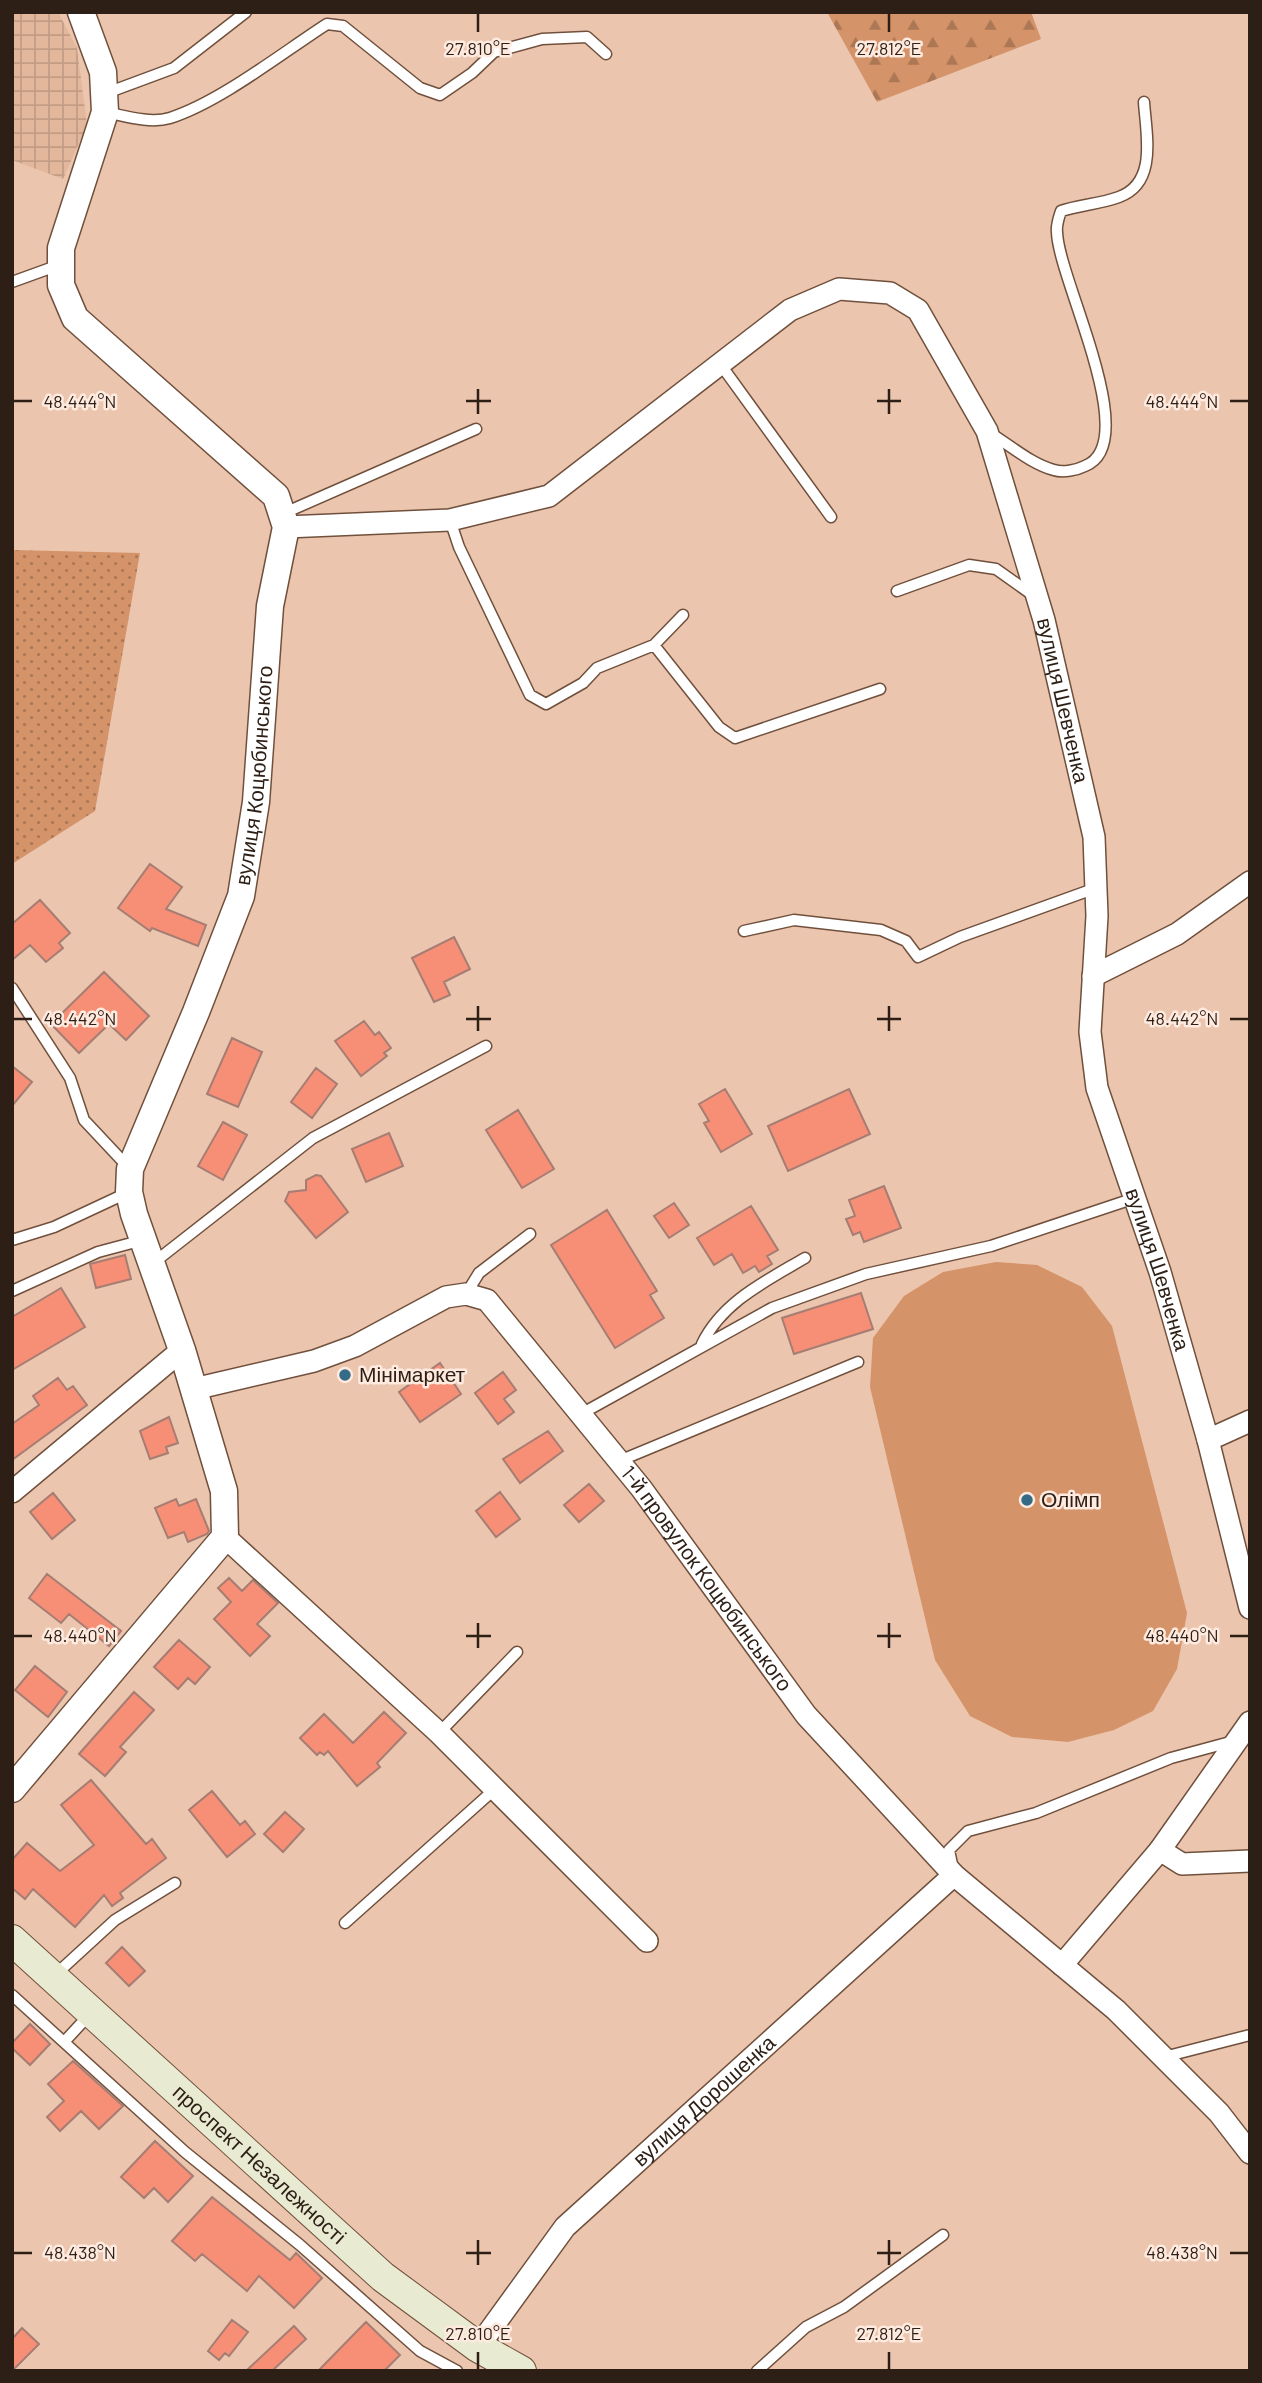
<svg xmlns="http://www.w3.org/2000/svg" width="1262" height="2383" font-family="Barlow,sans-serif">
	<defs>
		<pattern id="industrial-grid" width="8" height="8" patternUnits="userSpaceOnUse" patternTransform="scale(1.75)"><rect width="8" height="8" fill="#e3b79c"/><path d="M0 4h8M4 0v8" fill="none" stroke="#c39d86"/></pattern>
		<pattern id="forest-firs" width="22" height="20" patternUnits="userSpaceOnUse" patternTransform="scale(1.75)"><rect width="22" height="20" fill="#d49369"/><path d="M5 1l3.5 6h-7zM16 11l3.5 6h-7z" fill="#ac7755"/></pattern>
		<pattern id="park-dots" width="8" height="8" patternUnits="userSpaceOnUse" patternTransform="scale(1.75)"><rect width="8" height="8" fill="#d49369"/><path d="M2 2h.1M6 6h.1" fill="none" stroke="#ac7755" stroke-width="1.8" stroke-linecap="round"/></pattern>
	</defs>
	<rect width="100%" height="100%" fill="#ebc5ae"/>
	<path fill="url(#industrial-grid)" d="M12,12h46l19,36 10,77 -24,54 -51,-19z"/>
	<path fill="#d49369" d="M996,1262l41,3 45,22 30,39 75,287 -10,56 -24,42 -39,19 -46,12 -56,-5 -42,-21 -35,-56 -65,-273 3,-49 31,-42 39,-24z"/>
	<path fill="url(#forest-firs)" d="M827,12h204l10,27 -164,63z"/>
	<path fill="url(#park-dots)" d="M12,550l128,3 -45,258 -83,53z"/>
	<path fill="#f78f77" stroke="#a67d73" stroke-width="2" d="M150,864l32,23 -16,22 40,16 -8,21 -46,-18 -2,3 -32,-23z
		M40,900l30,33 -11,10 4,5 -17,14 -16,-17 -18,15v-36z
		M454,937l16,32 -26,13 6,13 -16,7 -22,-44z
		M104,972l45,44 -23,24 -17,-16 -30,29 -28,-29z
		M364,1021l11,14 4,-3 12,16 -7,5 3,3 -26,20 -26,-35z
		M232,1038l30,14 -24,55 -31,-13z
		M12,1066l20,16 -20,24z
		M316,1068l21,16 -25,34 -21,-16z
		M725,1089l27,45 -31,18 -17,-29 5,-2 -10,-17z
		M849,1089l21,45 -82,37 -20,-45z
		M518,1110l36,59 -32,19 -36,-58z
		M223,1122l24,13 -24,45 -25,-14z
		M389,1133l14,33 -37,16 -14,-33z
		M316,1175l5,1 27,36 -32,26 -31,-37 4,-9 17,-2v-10z
		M884,1186l17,42 -37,14 -4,-10 -7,3 -7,-16 9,-3 -6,-16z
		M674,1203l15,22 -20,13 -15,-22z
		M751,1206l27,44 -11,6 5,8 -13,8 -4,-6 -12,7 -11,-19 -18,11 -17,-27z
		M607,1210l50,81 -7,4 14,23 -49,30 -64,-103z
		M125,1255l6,24 -35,9 -6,-24z
		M61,1288l24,39 -73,43v-53z
		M861,1293l12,36 -79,25 -12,-36z
		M440,1363l21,31 -41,28 -21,-30z
		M503,1372l13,18 -12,9 10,13 -16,12 -23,-31z
		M58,1378l9,12 6,-4 14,19 -75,55v-36l27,-19 -6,-9z
		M169,1417l9,26 -12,4 2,6 -18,6 -10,-28z
		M548,1431l15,20 -43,32 -17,-24z
		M589,1484l15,17 -25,21 -15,-17z
		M500,1492l20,27 -24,18 -20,-26z
		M53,1493l22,27 -23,19 -22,-27z
		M176,1499l3,7 17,-7 13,32 -2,3 -19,8 -4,-10 -16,6 -13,-30z
		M47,1574l74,57 -12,15 -40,-32 -8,9 -32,-25z
		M229,1578l13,13 11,-11 25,23 -21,21 13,12 -20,20 -36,-37 17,-17 -13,-14z
		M179,1640l31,27 -15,17 -7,-6 -10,11 -24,-22z
		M35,1666l32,26 -19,25 -33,-27z
		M134,1692l20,18 -34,37 6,5 -21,24 -26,-22z
		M384,1712l22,21 -29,30 3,4 -23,19 -29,-35 -4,4 -4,-3 -3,3 -17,-17 24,-24 29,29z
		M91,1780l55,64 6,-5 14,19 -46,35 3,5 -11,8 -8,-11 -29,32 -42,-38 -8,10 -13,-11v-28l15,-17 33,28 34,-26 -33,-40z
		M212,1791l28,34 5,-4 10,13 -28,23 -38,-47z
		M285,1812l19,17 -21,23 -19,-18z
		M122,1947l23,24 -16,15 -23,-23z
		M30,2024l20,20 -20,21 -18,-17v-5z
		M73,2061l50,45 -24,23 -18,-18 -21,20 -13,-14 17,-16 -16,-17z
		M155,2141l38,35 -25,26 -14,-14 -10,10 -23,-21z
		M212,2197l78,63 6,-7 26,25 -28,30 -35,-32 -12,15 -45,-37 -7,7 -23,-20z
		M232,2320l16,12 -19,24 -4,-3 -6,7 -11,-9z
		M366,2322l34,33 -16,16h-66z
		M294,2326l12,13 -34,32h-26z
		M22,2328l17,16 -27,27v-32z"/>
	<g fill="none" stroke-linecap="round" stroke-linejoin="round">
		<g stroke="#70503c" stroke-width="13">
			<path id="service" d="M104,94l70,-26 72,-56
				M105,112c20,4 45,12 65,6 50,-16 112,-65 157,-94l16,2 77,62 20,7 32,-22 22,-21 48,-13 45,-2 19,17
				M12,282l47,-17
				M721,365l110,152
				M990,433c20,12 41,31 64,37 9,3 23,0 31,-4 59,-23 -27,-187 -28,-234 -1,-7 2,-15 4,-21 18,-6 39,-7 58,-14 39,-14 27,-63 25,-95
				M282,514l194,-85
				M450,520l9,27 71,148 16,9 37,-21 14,-15 57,-23 29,-30
				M897,591l72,-26 27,4 38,27
				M654,645l65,82 16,11 145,-49
				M744,931l50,-11 87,10 25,11 12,16 42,-20 136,-49
				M12,988l58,90 14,42 46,49
				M12,1240l42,-13 75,-35
				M152,1264l161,-126 173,-92
				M12,1291l86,-39 45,-12
				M466,1294l13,-21 51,-39
				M702,1344c20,-42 64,-63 103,-86
				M581,1414l191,-106 94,-34 125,-28 141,-47
				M619,1461l239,-99
				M439,1733l78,-81
				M953,1869l-4,-19 19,-19 68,-18 135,-55 63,-17
				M345,1923l150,-134
				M55,1975l60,-55 60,-37
				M12,1995l173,157 115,93 120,106 37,20
				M64,2042l27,-29
				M1164,2057l86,-22
				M757,2371l49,-44 38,-20 99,-72"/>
		</g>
		<g stroke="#70503c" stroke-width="24">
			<g id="minor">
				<path id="s1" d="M286,527l164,-7 99,-24 241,-186 49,-21 51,4 28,17 69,121 57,189 50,217 3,79 -7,116 7,56 63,184 48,168 42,168"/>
				<path d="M1093,976l84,-42 73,-52"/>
				<path id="s2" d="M194,1389l120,-28 41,-15 91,-49 20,-3 21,6 154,188 165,227 148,160 162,135 103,103 31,40"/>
				<path d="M1208,1440l42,-19"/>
				<path d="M12,1492l170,-142"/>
				<path d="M225,1537l214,196 208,208"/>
				<path d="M1160,1850l22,14 68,-3"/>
				<path d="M1062,1965l98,-115 90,-128"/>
				<path id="s3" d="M478,2347l87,-120 389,-352"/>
			</g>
		</g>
		<g stroke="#70503c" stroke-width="29">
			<g id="tertiary">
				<path id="s4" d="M12,1789l213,-252 -1,-46 -42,-141 -48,-136 -5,-22 1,-23 66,-157 45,-116 15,-94 14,-196 16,-79 -10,-31 -201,-178 -14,-33v-37l44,-136 -2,-40 -22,-60"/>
			</g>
		</g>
		<g stroke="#70503c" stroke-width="32">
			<g id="secondary">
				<path id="s5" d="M12,1940l371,337 95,70 43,24"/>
			</g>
		</g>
		<use href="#service" stroke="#fff" stroke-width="10"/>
		<use href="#minor" stroke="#fff" stroke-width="21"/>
		<use href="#tertiary" stroke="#fff" stroke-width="26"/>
		<use href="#secondary" stroke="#e8ebd1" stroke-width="30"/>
	</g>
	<path fill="none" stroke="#2d1f16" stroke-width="2.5" d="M478,14v18M889,14v18M478,389v25M889,389v25M14,401h18M466,401h25M877,401h24M1230,401h18M478,1006v25M889,1006v25M14,1019h18M466,1019h25M877,1019h24M1230,1019h18M478,1623v25M889,1623v25M14,1636h18M466,1636h25M877,1636h24M1230,1636h18M478,2240v25M889,2240v25M14,2253h18M466,2253h25M877,2253h24M1230,2253h18M478,2352v17M889,2352v17"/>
	<g fill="#366b87" stroke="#feeadf" stroke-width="2.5">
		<circle cx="345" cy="1375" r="7"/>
		<circle cx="1027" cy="1500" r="7"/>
	</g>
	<g text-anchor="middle" stroke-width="5" stroke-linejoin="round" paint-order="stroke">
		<g font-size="21" fill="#2d1f16" stroke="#feeadf">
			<text dy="7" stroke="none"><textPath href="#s1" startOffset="1127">вулиця Шевченка</textPath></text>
			<text dy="7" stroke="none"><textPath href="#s4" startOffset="1129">вулиця Коцюбинського</textPath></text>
			<text dy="7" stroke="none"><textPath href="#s1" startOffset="1710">вулиця Шевченка</textPath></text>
			<text dy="7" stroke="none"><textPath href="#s2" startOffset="667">1-й провулок Коцюбинського</textPath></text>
			<text dy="7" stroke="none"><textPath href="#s3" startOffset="336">вулиця Дорошенка</textPath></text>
			<text dy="7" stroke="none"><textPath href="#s5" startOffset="334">проспект Незалежності</textPath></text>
		</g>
		<g font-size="21" fill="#2d1f16" stroke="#feeadf" text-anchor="start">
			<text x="359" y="1382">Мінімаркет</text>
			<text x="1041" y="1507">Олімп</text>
		</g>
	</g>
	<g font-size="18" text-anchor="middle" fill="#2d1f16" stroke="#feeadf" stroke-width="5" stroke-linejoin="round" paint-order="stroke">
		<text x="478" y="55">27.810°E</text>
		<text x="889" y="55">27.812°E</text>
		<text x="80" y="408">48.444°N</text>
		<text x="1182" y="408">48.444°N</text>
		<text x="80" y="1025">48.442°N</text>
		<text x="1182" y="1025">48.442°N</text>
		<text x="80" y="1642">48.440°N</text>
		<text x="1182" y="1642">48.440°N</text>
		<text x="80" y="2259">48.438°N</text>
		<text x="1182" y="2259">48.438°N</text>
		<text x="478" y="2340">27.810°E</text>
		<text x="889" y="2340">27.812°E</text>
	</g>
	<rect width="1262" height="2383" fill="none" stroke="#2d1f16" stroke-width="28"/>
</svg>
